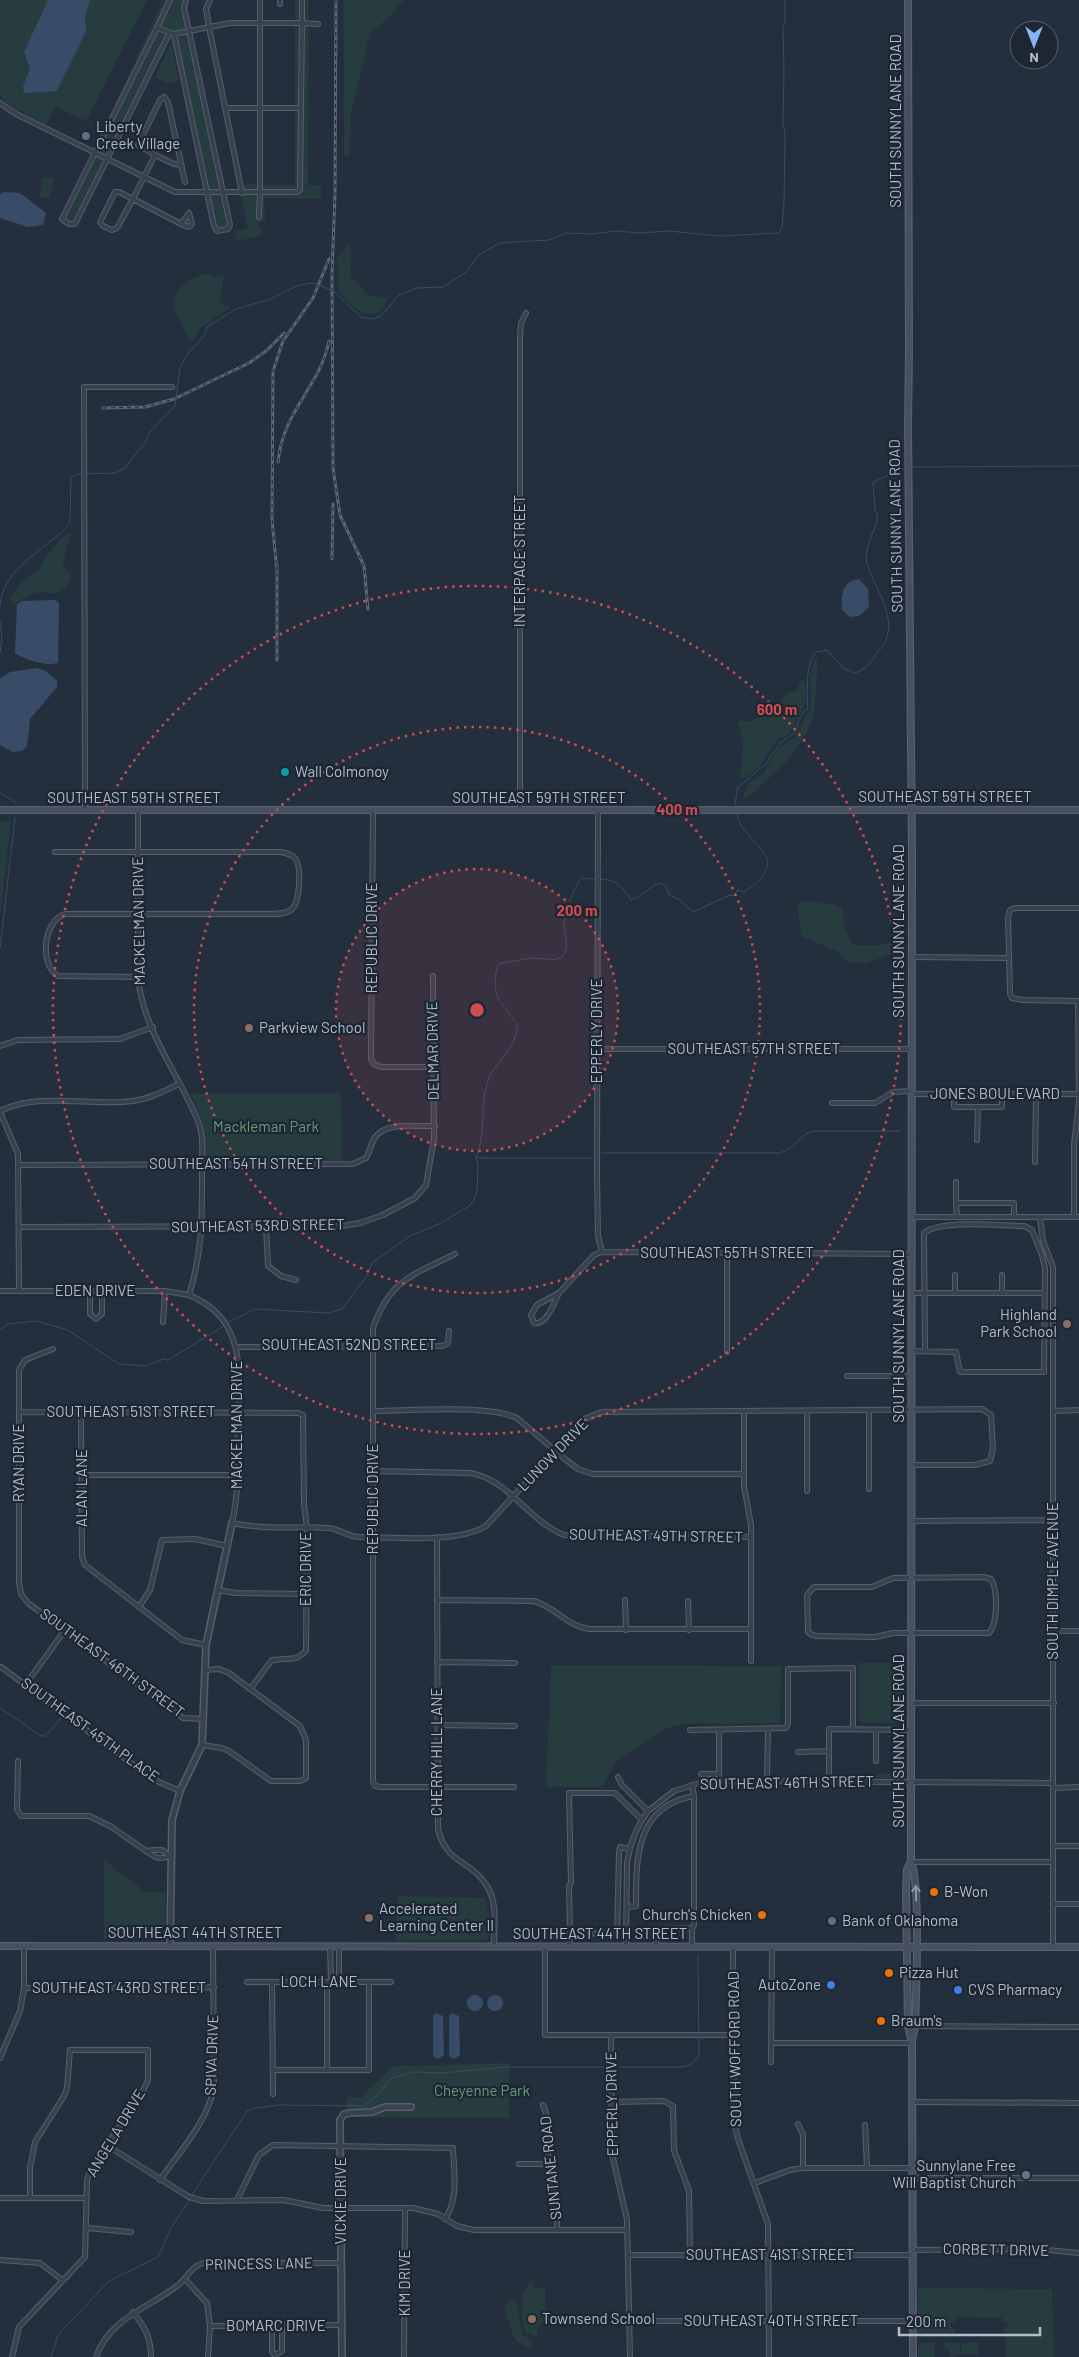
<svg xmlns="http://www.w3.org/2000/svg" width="1079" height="2357" font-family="Barlow,sans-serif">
	<rect width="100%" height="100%" fill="#242f3e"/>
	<path fill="#263c3f" d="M0,0h147l-61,121 -30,-14 -10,18 -34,-18 -8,-6 -4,-7z
		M161,0h24l-2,5 44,221 -10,3 -40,-188 -12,-1 -91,183 -11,-5 100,-217z
		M295,0h14l-1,185 13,1v13l-57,-1 1,23 -7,2 5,12 -26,6 -3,-10 14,-2 -9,-45 56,1z
		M343,0h61l-17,19 -17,14 -19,81 -1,42 -6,-1z
		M171,42l8,39 -12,2 -12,-5z
		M43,177l11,2 -5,20 -10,-2z
		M350,242l1,34 17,19 21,3c-2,4 -6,11 -10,13 -14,11 -31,-10 -40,-19l-2,-34z
		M206,274l9,3 9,-1 -4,24 2,5 6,1 2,2 -30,20 -7,13 -5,-2c-3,-10 -13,-23 -14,-33 -2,-16 17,-30 32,-32z
		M69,532l2,2 -6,19 -2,15 7,4 1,5c-9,26 -21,11 -40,17 -6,2 -13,8 -18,11l-2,-8 8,-12 20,-16 9,-16z
		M818,658c-2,19 -1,49 -7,65 -9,22 -24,40 -42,55 -9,8 -15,17 -27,21l7,-16 14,-9 15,-26 19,-12 9,-21 5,-5 -1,-35 5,-15z
		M800,681h5c0,7 2,17 0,23 -2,5 -15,29 -17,31 -4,2 -8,2 -11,5 -12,13 -16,35 -37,38l3,-35 -5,-22h12l22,-9 15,-19 10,-2z
		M0,821h11l-11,96z
		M808,900l28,5 7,4 1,17 9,19h28l17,-5 -3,13 -29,10h-16l-12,-11 -37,-16 -4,-33z
		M341,1093l1,68h-133c-7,-8 -3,-23 -6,-34 -2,-12 -8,-23 -13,-33z
		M859,1663h46l1,60h-43l-4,-4z
		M551,1665l230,1 -1,57 -96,1 -19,5 -46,30 -18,28h-55z
		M906,1738v35l-3,5 -68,1 -1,-3h-2l1,-2h65v-22l4,-1 -4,-2v-10z
		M104,1860l41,32h20l1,45 -62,2z
		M397,1896l88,2c3,12 9,31 2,42l-91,1z
		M509,2063v55l-162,-1v-20h13l34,-31z
		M534,2280v7l11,1v36h-7l-1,12 -12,-4c-3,-17 -9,-42 9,-52z
		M918,2288l134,1 2,68h-49v-20h-2v-8l4,-1v-6h-4l-1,-4 -46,-1 -1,5h-4v6l4,1 -1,8h-33l-3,-4z
		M512,2299l5,1 5,34 10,7v6c-21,0 -22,-23 -28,-39l4,-7z
		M983,2342l-5,2v11h-17v-12z
		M923,2343h12v14h-17v-10z
		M945,2343h15v13l-11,1v-8h-4z"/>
	<path fill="#394c67" d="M48,0h42l-5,17 1,14 -29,60 -33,2 -1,-6 7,-19 -6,-16z
		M4,192l16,1 26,20 -3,12 -15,2 -28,-9v-24z
		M859,579l9,10 1,18 -10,9 -9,1 -8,-7c-1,-14 0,-29 17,-31z
		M55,600l4,3 -1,59c-6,6 -36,-3 -43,-9l2,-49 5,-3z
		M37,668l9,3 11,10v6l-27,32 -3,27 -5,5 -9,1 -13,-7v-66l10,-7z
		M487 2003a8 8 0 1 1 16 0a8 8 0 1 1-16 0Z
		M467 2003a8 8 0 1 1 16 0a8 8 0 1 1-16 0Z
		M436,2013l7,3 1,39 -6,4 -5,-3v-40z
		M452,2013l7,3 1,39 -6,4 -5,-3v-40z"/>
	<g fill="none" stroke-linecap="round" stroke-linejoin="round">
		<path stroke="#394c67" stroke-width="1" d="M911,467l168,-1
			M0,606c2,-40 48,-56 70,-83l1,-46 8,-3 36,-1 10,-5 20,-25 4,-10 26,-27 5,-39 9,-15 15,-16 4,-10 28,-17 32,-9 29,-14 13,-3 8,1 18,9 25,24 11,2 9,-3 18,-21 18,-7 26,-1 23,-15 14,-18 20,-11 49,-3 18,-7 25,1 24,-3 24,2 29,-2 51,5 58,-3 4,-4 2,-27 1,-67 -2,-13 1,-53 -1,-42 2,-4v-23
			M0,621l2,18 -2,14
			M0,793l15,9
			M737,807l-2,-4 3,-16 28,-23 14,-21 15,-10 4,-14 6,-9h3c-1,-16 -3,-45 8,-58l11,-2 16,18 12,5c11,-3 16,-11 22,-20 3,-4 7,-8 9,-13 10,-25 -12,-53 -19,-77 -4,-15 9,-33 11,-48l-3,-4 -2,-29 32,-14
			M599,879c17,0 24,8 32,21 12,-4 19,-15 31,-17l5,5 2,7 11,5 13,12 37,-17 3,1 5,-6 5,2c13,-6 24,-17 25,-32 -6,-15 -32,-31 -31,-49
			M0,948l15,-130
			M602,1153h178c14,-4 19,-18 33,-22h87
			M476,1158h117
			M227,1323l28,-14 74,4 13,-4 24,-32 6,-14 38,-27 31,-13 28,-17 5,-6 3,-9 1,-27 -2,-6c11,-27 3,-52 12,-77 7,-22 30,-31 29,-57 -16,-23 -26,-25 -20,-57l4,-4c11,-1 21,-4 32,-5 10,0 18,3 28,0 11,-11 2,-24 3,-37 1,-10 11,-36 18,-43l13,1
			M0,1329l8,-5 28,-3 32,9 51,34 26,2 19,-7 4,1 56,-34
			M0,1708l41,28h4l17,-19
			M192,2195l55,-84 8,-3 24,-3 84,1 15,-11 13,-17 23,-6 28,1 64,-6h175c9,-1 16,-5 18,-14l-1,-98
			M51,2357l7,-22 51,-54 49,-24 13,-29 19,-29"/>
		<g stroke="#565f6c" stroke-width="6">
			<path id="minor" d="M210,0l-4,9 3,18 33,166
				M302,0v23l16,1
				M280,4v-4
				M157,28l13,-28
				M169,34l-94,190h-6l-7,-5 95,-191 17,6 56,-11h72l-2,167 -4,2h-36l-1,25
				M174,34l40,192 3,5 11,-2 2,-4 -41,-194 -5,-23 2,-8
				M0,103l16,11 159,78h85v-192
				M225,108h76
				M155,155l19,9 7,1
				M115,192h4l14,7 -16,29 -5,2 -9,-4 -3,-4z
				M181,224l8,-11 3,11 -3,3 -8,-3 -48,-25 22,-44 -17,-10 22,-45 4,-3 4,5 17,80
				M85,810l-1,-423h88
				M138,810v167c5,53 40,96 60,144 6,15 4,33 4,49 0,46 1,80 -13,125 16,7 32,18 40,35 15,29 9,66 9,98 0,32 1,64 -6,95 32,7 64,3 97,5 10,1 18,8 29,9 36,0 98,7 128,-11l98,-107 18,-7 380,-3 9,6 2,33 -3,13 -15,4h-64
				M373,810l-2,249 3,5 7,3h51
				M520,810v-473l1,-14 5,-10
				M598,810l-1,365 1,61 4,16
				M55,852h226c5,1 10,2 14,6 7,9 5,45 -4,52 -7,5 -18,4 -27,4h-199c-22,7 -26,51 -7,62l80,1
				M1079,908h-64l-5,2 -2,7 2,77 2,4 10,2 57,1
				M911,957l98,1
				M0,1046l18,-6 102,-1 33,-12
				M598,1049h313
				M911,1094h168
				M954,1094v13h48v-12
				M832,1103h43l18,-11 18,-1
				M0,1111c41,-20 90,-4 133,-10 16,-2 31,-10 46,-17
				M0,1112l18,42 1,136
				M977,1140l1,-33
				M1035,1162l1,-67
				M19,1165l334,-1 13,-6c4,-6 5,-16 10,-22 13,-15 41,-9 59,-10
				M956,1182v21h58v14
				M956,1203l1,14
				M911,1217h168
				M1074,1217v-73l5,-42 -1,-101
				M1040,1218l3,23 10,26v680
				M19,1227l323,-1 18,-3 23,-8 32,-17 11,-13 8,-46 -1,-163
				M266,1227l2,39 13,10 15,4
				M455,1254c-42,21 -65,25 -82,74v454l2,4 6,1h133
				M727,1254v98
				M955,1275v18
				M1002,1275v18
				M0,1291h165l24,4
				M90,1291v23l6,5 6,-5v-23
				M559,1293c-5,10 -12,32 -25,30l-3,-8 6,-10 22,-12 35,-38 8,-3 309,2
				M911,1293h134
				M163,1322l2,-31
				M236,1347l207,-1 5,-3 1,-12
				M53,1349l-28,11 -6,10v213l2,11 7,9 151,112 4,3 21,1
				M911,1351l45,1 4,20h84l1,-104 -3,-13 -10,-25 -8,-4c-24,0 -82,-7 -100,7l1,118
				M847,1376h64
				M373,1411c36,0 114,-7 144,7l48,41 13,10 15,5h151
				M744,1411v75l7,39v136
				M807,1411v80
				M1053,1411l26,-1
				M19,1412l279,1 5,2 1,90 3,23 -1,123 -9,7 -25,2 -22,29
				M81,1412l1,145 3,8 97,75 24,5
				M372,1471l98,2c39,6 58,48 94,62l187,2
				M82,1475h155
				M869,1489v-78
				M911,1521l141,-1
				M437,1537l1,292c8,35 33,31 49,57 11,17 7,41 7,60
				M983,1577l8,2c7,11 7,44 -2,54h-96l-18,4 -58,-1 -5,-1 -4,-3 -1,-37 7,-8h58l21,-9z
				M218,1590l17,3 71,1
				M437,1600l97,1c21,6 33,25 55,28h161
				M625,1600l1,30
				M688,1601l1,29
				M139,1607l11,-17 12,-50 33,-1 32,7
				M1054,1631h25
				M437,1662l78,1
				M1,1667l142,105 16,10 21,9
				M26,1684l39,-54
				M911,1703h143
				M437,1725l78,1
				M690,1730l96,-2 2,-5v-54l65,-1v61
				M719,1730v51
				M202,1745l20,3 7,3 42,30h29l6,-3v-38l-6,-14 -71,-53 -10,-4 -14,1
				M798,1752l31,-1
				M18,1761l-1,48 4,7h68l21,10 36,25
				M876,1761v-31
				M701,1774h18
				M618,1777l4,8 26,26c-12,16 -18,32 -21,52l-1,83
				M767,1782l1,-53
				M829,1782v-53l82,1
				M1053,1788l26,-1
				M648,1811l26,-20 32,-10 347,2
				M1053,1846h26
				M629,1849l-9,-2 -1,6 -2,80 -47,1 -1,-48 2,-3 -2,-90h46l27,27
				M155,1850h7l8,6c-10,4 -15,2 -24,-5z
				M911,1862h141
				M1053,1904h26
				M627,1907l9,-1c0,-47 -1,-100 58,-110l-2,-11
				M692,1928l2,-3v-129
				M330,1946l1,36
				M545,1946v89h188
				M569,1946l1,-12
				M656,1946v-10l5,-7 31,-1v18
				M733,1946l1,177 4,16 30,85 1,133
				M247,1982h144
				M272,1982l1,112
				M327,1982v88
				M339,1982v-36
				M24,1988l190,-1
				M908,2026l171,1
				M611,2035l1,119 15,66 3,137
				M771,2043h141
				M0,2058l20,-47 4,-23v-42
				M771,2062l1,-116
				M273,2070h96v-88
				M611,2102l53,-1 9,5 1,44 15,41 1,64
				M912,2102l167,1
				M543,2105c9,19 3,38 6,59 4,22 9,43 8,66
				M798,2124l5,11v33
				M865,2125l2,43
				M108,2146l81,51 14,4 81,-1 39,8h90l25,6 19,12 17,4h153
				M519,2164h31
				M912,2178h167
				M160,2180c20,-29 48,-59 54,-93l-1,-141
				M755,2183l35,-13 13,-2h109
				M0,2198h86
				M237,2200l22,-45 14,-10 180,3c1,23 6,51 -8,71
				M87,2228l44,4
				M912,2250l126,-1 41,4
				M628,2255h284
				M0,2260l40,3 22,17
				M185,2279l22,24 3,23 -2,31
				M133,2312c12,15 18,26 18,45
				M630,2321h283
				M210,2326l132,-1
				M272,2326v26l3,3 7,-4v-25
				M12,2357l7,-30 66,-70 2,-77 3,-9 54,-82 4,-9v-30h-78l-3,38 -3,8 -29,46 -5,26v30
				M96,2357c13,-38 52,-49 81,-71 10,-7 13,-19 26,-23h138
				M404,2357l1,-149"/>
		</g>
		<g stroke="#565f6c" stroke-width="8">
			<path id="tertiary" d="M170,1946l2,-126 8,-29 22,-46 4,-100 26,-122
				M342,2357l-2,-237 4,-6 6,-1 22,-1 13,-5h26"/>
		</g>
		<g stroke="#565f6c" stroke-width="8">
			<path id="secondary" d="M908,0l1,352 -1,74 4,427 -1,960v49l-4,7 -1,21 2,136 4,17 1,314
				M0,810h1079
				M911,1862c10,18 5,135 4,164l-3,15
				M0,1946l1079,1"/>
		</g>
		<use href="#minor" stroke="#38414e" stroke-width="4"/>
		<use href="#tertiary" stroke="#38414e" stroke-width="5"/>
		<use href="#secondary" stroke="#465061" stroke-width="5.5"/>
		<g stroke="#5a6575" stroke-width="3">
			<path id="rail" d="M336,0l-1,194 -3,79 1,195 7,47 24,51 4,43
				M103,408l42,-1 29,-8 75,-36 17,-12 18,-18
				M278,462c5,-52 42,-75 51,-121
				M332,559l1,-55
				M277,565v95
				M277,572l-5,-53 1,-148 10,-30 30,-43 16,-39"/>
		</g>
		<use href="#rail" stroke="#1d2633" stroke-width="1" stroke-dasharray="4" stroke-linecap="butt"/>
	</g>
	<defs><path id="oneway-shaft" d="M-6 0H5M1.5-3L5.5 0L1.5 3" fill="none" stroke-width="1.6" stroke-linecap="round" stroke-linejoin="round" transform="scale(1.25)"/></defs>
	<use stroke="#8e96a5" href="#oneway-shaft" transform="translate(916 1893) rotate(-91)"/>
	<circle cx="477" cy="1010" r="141" fill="#ce4d50" fill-opacity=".12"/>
	<g fill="none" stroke="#ce4d50" stroke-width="2.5" stroke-dasharray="2.5 5">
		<circle cx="477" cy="1010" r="141"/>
		<circle cx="477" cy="1010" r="283"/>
		<circle cx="477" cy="1010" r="424"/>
	</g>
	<g fill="#5c6f8a" stroke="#1d2633" stroke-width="2">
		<circle cx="86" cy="136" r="5"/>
		<circle cx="832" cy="1921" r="5"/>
	</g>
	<circle fill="#0f9aa8" stroke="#1d2633" stroke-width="2" cx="285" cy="772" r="5"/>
	<g fill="#8d6e63" stroke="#1d2633" stroke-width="2">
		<circle cx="249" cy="1028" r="5"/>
		<circle cx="1067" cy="1324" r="5"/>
		<circle cx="369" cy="1918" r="5"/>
		<circle cx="532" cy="2319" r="5"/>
	</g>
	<g fill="#e8710a" stroke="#1d2633" stroke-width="2">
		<circle cx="934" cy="1892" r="5"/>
		<circle cx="762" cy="1915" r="5"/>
		<circle cx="889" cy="1973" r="5"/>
		<circle cx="881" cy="2021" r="5"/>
	</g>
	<g fill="#3f7fe0" stroke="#1d2633" stroke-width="2">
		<circle cx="831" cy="1985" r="5"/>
		<circle cx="958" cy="1990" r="5"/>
	</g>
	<circle fill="#6b7280" stroke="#1d2633" stroke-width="2" cx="1026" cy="2175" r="5"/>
	<g text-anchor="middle" stroke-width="4.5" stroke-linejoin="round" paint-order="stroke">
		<g font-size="15" fill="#b4bcc9" stroke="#1d2633">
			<text transform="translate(896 121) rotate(-90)" y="5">SOUTH SUNNYLANE ROAD</text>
			<text transform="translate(896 526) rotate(-91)" y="5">SOUTH SUNNYLANE ROAD</text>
			<text transform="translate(520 561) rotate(-90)" y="5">INTERPACE STREET</text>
			<text x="945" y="802">SOUTHEAST 59TH STREET</text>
			<text x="134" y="803">SOUTHEAST 59TH STREET</text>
			<text x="539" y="803">SOUTHEAST 59TH STREET</text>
			<text transform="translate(139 921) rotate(-91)" y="5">MACKELMAN DRIVE</text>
			<text transform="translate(899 931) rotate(-90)" y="5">SOUTH SUNNYLANE ROAD</text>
			<text transform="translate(372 938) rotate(-90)" y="5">REPUBLIC DRIVE</text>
			<text transform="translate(597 1031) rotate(-90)" y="5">EPPERLY DRIVE</text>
			<text x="754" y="1054">SOUTHEAST 57TH STREET</text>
			<text transform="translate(433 1051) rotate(-91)" y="5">DELMAR DRIVE</text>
			<text x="995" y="1099">JONES BOULEVARD</text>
			<text x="236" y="1169">SOUTHEAST 54TH STREET</text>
			<text transform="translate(258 1226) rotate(-1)" y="5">SOUTHEAST 53RD STREET</text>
			<text x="727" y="1258">SOUTHEAST 55TH STREET</text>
			<text x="95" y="1296">EDEN DRIVE</text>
			<text transform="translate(899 1336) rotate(-90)" y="5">SOUTH SUNNYLANE ROAD</text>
			<text x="349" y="1350">SOUTHEAST 52ND STREET</text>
			<text x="131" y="1417">SOUTHEAST 51ST STREET</text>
			<text transform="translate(237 1425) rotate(-90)" y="5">MACKELMAN DRIVE</text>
			<text transform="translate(553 1455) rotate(-46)" y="5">LUNOW DRIVE</text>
			<text transform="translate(19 1463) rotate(-90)" y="5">RYAN DRIVE</text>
			<text transform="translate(82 1488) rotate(-90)" y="5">ALAN LANE</text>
			<text transform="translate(373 1499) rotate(-90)" y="5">REPUBLIC DRIVE</text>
			<text transform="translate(656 1536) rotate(1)" y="5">SOUTHEAST 49TH STREET</text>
			<text transform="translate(306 1569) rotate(-90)" y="5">ERIC DRIVE</text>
			<text transform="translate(1053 1581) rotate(-90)" y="5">SOUTH DIMPLE AVENUE</text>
			<text transform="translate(112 1663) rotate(36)" y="5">SOUTHEAST 46TH STREET</text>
			<text transform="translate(90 1730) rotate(36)" y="5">SOUTHEAST 45TH PLACE</text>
			<text transform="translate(899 1741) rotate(-90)" y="5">SOUTH SUNNYLANE ROAD</text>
			<text transform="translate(437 1752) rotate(-90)" y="5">CHERRY HILL LANE</text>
			<text transform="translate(787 1783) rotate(-1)" y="5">SOUTHEAST 46TH STREET</text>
			<text x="195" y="1938">SOUTHEAST 44TH STREET</text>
			<text x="600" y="1939">SOUTHEAST 44TH STREET</text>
			<text x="319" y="1987">LOCH LANE</text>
			<text x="119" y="1993">SOUTHEAST 43RD STREET</text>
			<text transform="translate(735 2049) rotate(-91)" y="5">SOUTH WOFFORD ROAD</text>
			<text transform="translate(212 2055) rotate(-88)" y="5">SPIVA DRIVE</text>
			<text transform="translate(612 2104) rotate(-91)" y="5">EPPERLY DRIVE</text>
			<text transform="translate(116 2133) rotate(-59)" y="5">ANGELA DRIVE</text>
			<text transform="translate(551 2168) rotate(-96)" y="5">SUNTANE ROAD</text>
			<text transform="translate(341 2201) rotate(-90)" y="5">VICKIE DRIVE</text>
			<text transform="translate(996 2250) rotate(1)" y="5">CORBETT DRIVE</text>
			<text x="770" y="2260">SOUTHEAST 41ST STREET</text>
			<text transform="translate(259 2264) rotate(-1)" y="5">PRINCESS LANE</text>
			<text transform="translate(405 2283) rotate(-90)" y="5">KIM DRIVE</text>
			<text x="771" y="2326">SOUTHEAST 40TH STREET</text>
			<text x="276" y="2331">BOMARC DRIVE</text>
		</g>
		<g font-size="15" fill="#b4bcc9" stroke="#1d2633" text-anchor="start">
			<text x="96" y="132">Liberty<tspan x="96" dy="17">Creek Village</tspan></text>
			<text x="295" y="777">Wall Colmonoy</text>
			<text x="259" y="1033">Parkview School</text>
			<text x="1057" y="1320" text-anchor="end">Highland<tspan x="1057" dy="17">Park School</tspan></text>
			<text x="944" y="1897">B-Won</text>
			<text x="379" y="1914">Accelerated<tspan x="379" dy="17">Learning Center II</tspan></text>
			<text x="752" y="1920" text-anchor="end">Church's Chicken</text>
			<text x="842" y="1926">Bank of Oklahoma</text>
			<text x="899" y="1978">Pizza Hut</text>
			<text x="821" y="1990" text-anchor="end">AutoZone</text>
			<text x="968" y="1995">CVS Pharmacy</text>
			<text x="891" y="2026">Braum's</text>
			<text x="1016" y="2171" text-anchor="end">Sunnylane Free<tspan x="1016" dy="17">Will Baptist Church</tspan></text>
			<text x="542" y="2324">Townsend School</text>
		</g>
		<g font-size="15" fill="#6b9a76" stroke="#1d2633">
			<text x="266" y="1132">Mackleman Park</text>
			<text x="482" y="2096">Cheyenne Park</text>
		</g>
	</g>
	<circle cx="477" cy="1010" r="8" fill="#ce4d50" stroke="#1d2633" stroke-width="2.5"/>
	<g font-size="15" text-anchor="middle" font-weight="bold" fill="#ce4d50" stroke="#1d2633" stroke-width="4.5" stroke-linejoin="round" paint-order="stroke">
		<text x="777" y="715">600 m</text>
		<text x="677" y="815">400 m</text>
		<text x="577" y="916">200 m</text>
	</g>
	<g transform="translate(1034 45) rotate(180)"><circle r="24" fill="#1d2633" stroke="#59626f"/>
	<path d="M0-4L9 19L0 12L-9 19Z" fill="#8ab4f8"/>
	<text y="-8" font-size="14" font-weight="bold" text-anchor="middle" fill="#b4bcc9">N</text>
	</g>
	<path d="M899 2327v8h141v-8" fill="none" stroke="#b4bcc9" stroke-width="2.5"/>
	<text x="906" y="2327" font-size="15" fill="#b4bcc9" stroke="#1d2633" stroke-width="4" paint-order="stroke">200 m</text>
</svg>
